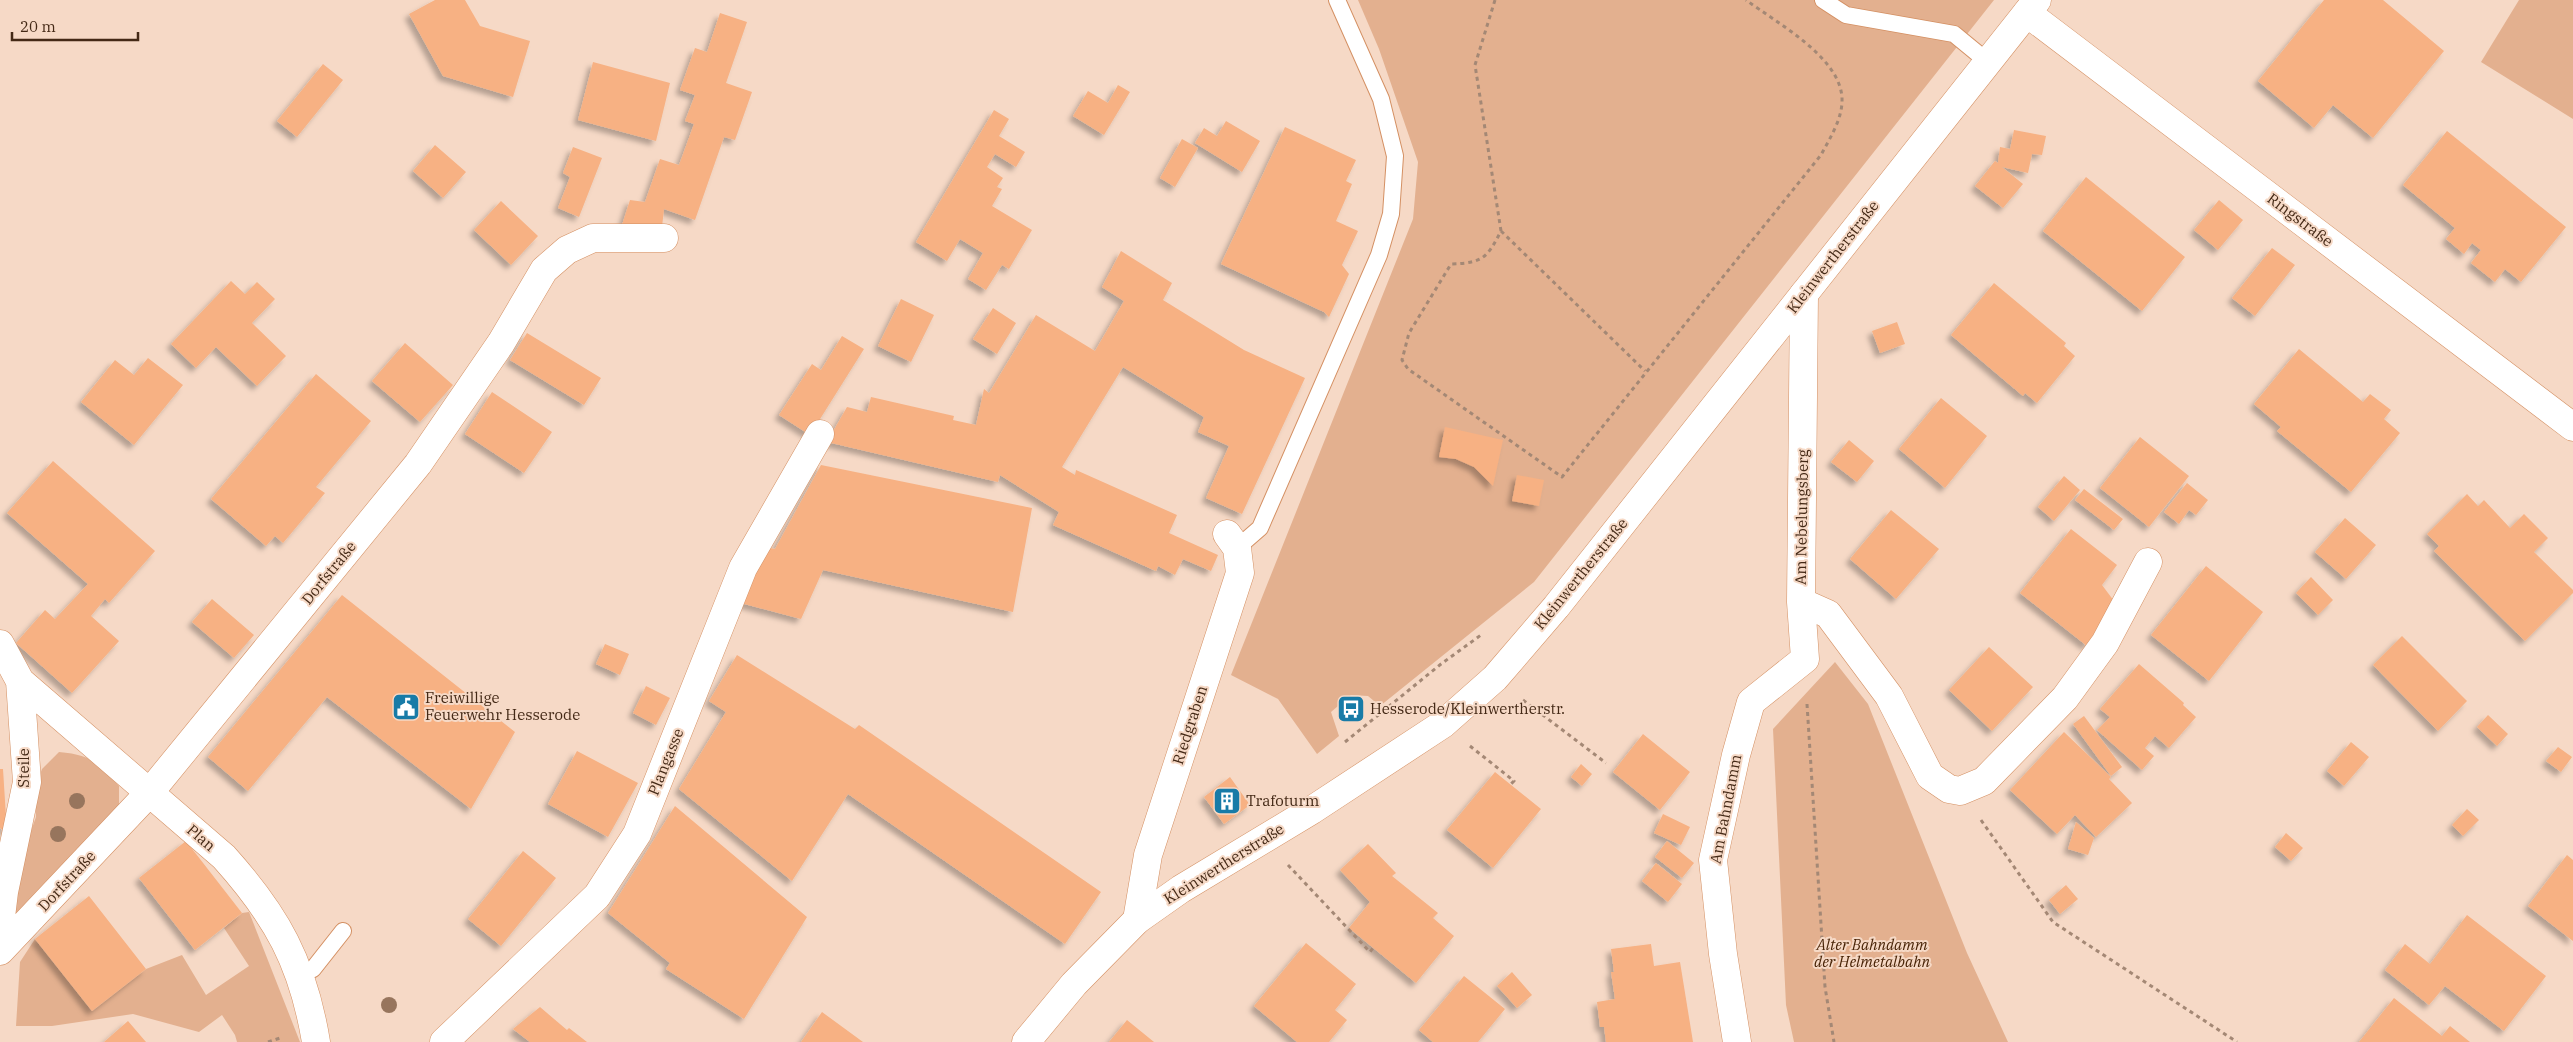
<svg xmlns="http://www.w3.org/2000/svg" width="2573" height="1042" font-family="'IBM Plex Serif',serif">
	<defs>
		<filter id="shadow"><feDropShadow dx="-4.5" dy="4.5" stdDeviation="2.5" flood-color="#0004"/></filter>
	</defs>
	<rect width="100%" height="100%" fill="#f6d9c6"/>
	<path fill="#e3b08f" d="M1358,0h636l-460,582 -154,124 -12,-10 -17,-1 -20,17 8,24 -22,18 -39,-55 -47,-24 182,-456 5,-57 -39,-113z
		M2519,0h54v119l-92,-57z
		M1835,662l33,42 99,249 41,89h-214l-8,-37 -13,-276z
		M59,752c32,3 39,10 60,34v21l-109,114 2,-38 24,-66 -1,-29 7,-19z
		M249,912l51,130h-63l-2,-7 -13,-20 -23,17 -66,-18 -81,12h-36l4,-64 15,-23 57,72 54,-42 36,-14 24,40 43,-29 -25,-38 18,-15z"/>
	<path fill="#f7b183" filter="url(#shadow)" d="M435,0h30l15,26 50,15 -17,56 -70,-21 -34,-62z
		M2324,0h59l61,51 -71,87 -40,-33 -19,23 -56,-47z
		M720,13l27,9 -21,61 26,9 -17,48 -11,-3 -29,83 -31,-11 -2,18 -40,-2 8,-25 15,2 15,-43 19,6 15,-41 -9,-3 10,-26 -15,-5 15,-42 12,4z
		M593,62l77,21 -14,58 -78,-21z
		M323,64l20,16 -46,57 -20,-16z
		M1118,85l12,7 -26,43 -31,-19 15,-25 20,12z
		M994,110l15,9 -10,17 26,16 -9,15 -21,-13 -8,13 16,11 -6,9 5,2 -10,17 40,24 -23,39 -7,-4 -16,25 -18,-11 15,-26 -23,-14 -13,22 -31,-19z
		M1226,121l34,20 -18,31 -47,-29 9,-15 13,8z
		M1285,127l71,33 -10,21 6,3 -16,37 22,10 -16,34 7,9 -20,43 -5,-5 -103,-48z
		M2014,130l32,6 -4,19 -10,-1 -4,19 -26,-6 21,17 -20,24 -28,-22 20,-25 3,2 2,-16 10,2z
		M2447,131l119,96 -45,55 -16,-13 -10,13 -24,-19 10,-13 -9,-7 -8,11 -18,-15 9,-11 -52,-43z
		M1182,139l16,9 -23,39 -15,-9z
		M435,145l31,27 -23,26 -30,-27z
		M573,147l29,11 -23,59 -21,-9 12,-31 -7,-4z
		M2086,177l99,80 -43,54 -99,-80z
		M2219,200l24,20 -25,30 -24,-20z
		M501,201l37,35 -27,29 -37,-35z
		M2272,248l23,17 -40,51 -23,-18z
		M1121,251l51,32 -9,17 81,50 61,28 -63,136 -36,-16 23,-52 -31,-14 6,-15 -81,-50 -61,100 13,8 1,-5 101,45 -8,18 49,22 -7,16 -28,-12 -8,16 -17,-9 -2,5 -103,-46 6,-13 -59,-37 -2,7 -171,-40 20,-35 20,5 4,-15 83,19 -1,4 23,5 8,-36 5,4 47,-78 59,36 29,-50 -22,-14z
		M231,281l14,13 12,-12 18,17 -23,24 34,33 -29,30 -41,-39 -20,21 -25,-24z
		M1994,283l72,60 -2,3 11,10 -38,47 -12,-10 -2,3 -72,-61z
		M901,299l33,16 -23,47 -33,-16z
		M993,308l23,15 -19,31 -24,-15z
		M1897,322l8,22 -25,9 -8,-22z
		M527,333l74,45 -17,27 -74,-45z
		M842,336l22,13 -54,86 -31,-20 33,-51 9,6z
		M405,343l48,42 -33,37 -48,-41z
		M2299,349l64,53 7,-8 21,16 -7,9 16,14 -49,59 -74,-61 4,-4 -27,-23z
		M148,358l35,27 -49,60 -53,-43 34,-42 19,15z
		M316,374l55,47 -55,66 9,6 -42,50 -8,-7 -9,10 -55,-47z
		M492,392l60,40 -28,41 -59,-39z
		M1941,398l46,38 -42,52 -46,-39z
		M1445,427l58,13 -10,46 -19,-19 -18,-8 -17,-2z
		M2140,437l49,39 -40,51 -49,-39z
		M1849,440l25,21 -17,21 -26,-20z
		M53,461l102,90 -46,52 -4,-4 -14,17 28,25 -47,52 -56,-50 29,-33 10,9 33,-35 -81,-71z
		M821,465l211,43 -19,104 -190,-42 -22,49 -64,-17 28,-55 10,2z
		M1517,475l27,5 -5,26 -27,-5z
		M2064,476l16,14 -26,31 -16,-14z
		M2187,483l21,17 -12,15 -7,-5 -10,14 -15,-12z
		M2084,489l39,30 -9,11 -39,-30z
		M2467,494l11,12 6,-6 26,28 14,-14 24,24 -14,14 39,38v3l-48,48 -91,-90 5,-5 -12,-12z
		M1891,510l48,39 -43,50 -46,-40z
		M2345,518l31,27 -30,34 -31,-27z
		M2071,529l46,36 -15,20 12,16 -27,45 -67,-53z
		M2206,566l57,46 -54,69 -58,-46z
		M2311,577l22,23 -15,15 -22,-22z
		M342,595l173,137 -44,77 -144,-112 -79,94 -40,-34z
		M212,599l42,36 -20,23 -42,-36z
		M2402,636l65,65 -29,30 -65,-66z
		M605,644l24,10 -9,21 -24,-11z
		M1989,647l44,40 -41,44 -43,-41z
		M737,655l118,74 4,-4 242,167 -36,52 -217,-150 -56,87 -113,-92 47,-77 -17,-11z
		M2139,664l45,39 -1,2 13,12 -27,31 -14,-12 -10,12 9,8 -12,14 -45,-40 13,-13 -10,-8z
		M646,686l24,12 -14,27 -23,-12z
		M2488,715l20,19 -11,12 -20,-19z
		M2084,716l38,51 -11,9 -38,-52z
		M2064,732l47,45 -2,2 23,24 -36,34 -21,-22 -18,19 -47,-44z
		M1643,734l47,38 -30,38 -47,-38z
		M2351,742l18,15 -25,29 -17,-15z
		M2558,747l14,10 -11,15 -15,-11z
		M577,751l61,32 -30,54 -60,-33z
		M1581,764l11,10 -10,12 -11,-9z
		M0,769h3l4,64 -7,-5z
		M1495,772l46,37 -48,59 -46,-38z
		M1230,777l20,28 -26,19 -20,-27z
		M675,806l132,111 -63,102 -78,-50 4,-6 -62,-50z
		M2467,809l12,11 -16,16 -11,-11z
		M1663,814l27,13 -9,18 -27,-12z
		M2076,822l18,16 -6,17 -20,-6z
		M2286,833l17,15 -12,13 -16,-14z
		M186,841l56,72 -47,37 -56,-72z
		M1667,841l27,22 -12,15 -27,-21z
		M1368,844l28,29 -4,3 46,37 -5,5 21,18 -38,47 -67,-55 21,-26 -30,-32z
		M523,851l33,27 -55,68 -33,-27z
		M2567,855l6,5v81l-45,-35z
		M1656,863l26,21 -14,18 -26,-21z
		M2066,885l12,14 -18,15 -11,-14z
		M89,896l57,73 -54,42 -57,-72z
		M2467,915l79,61 -42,55 -59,-45 -16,19 -44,-35 20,-26 25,20z
		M1306,943l50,41 -21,26 12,10 -18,22h-32l-43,-36z
		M1651,944l3,22 26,-4 13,80h-87l-2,-15h-4l-3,-25 18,-3 -4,-27h3l-3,-23z
		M1512,972l20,23 -15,13 -20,-22z
		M1464,976l41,33 -27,33h-45l-14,-12z
		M2394,998l48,38 8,-10 20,16h-111z
		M540,1007l27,23 2,-2 18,14h-57l-17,-13z
		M822,1012l41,30h-62z
		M1127,1020l27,22h-45z
		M128,1021l18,21h-42z"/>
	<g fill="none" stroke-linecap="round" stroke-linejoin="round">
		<g stroke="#d49063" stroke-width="18">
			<path id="service" d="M1823,0l23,15 108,19 34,28
				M1237,548l23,-20 119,-273 12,-41 4,-58 -14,-57 -44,-99
				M300,975l13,-6 30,-38"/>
		</g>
		<g stroke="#d49063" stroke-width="29">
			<path id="minor" d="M2027,13l546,414
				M1801,602l27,12 61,82 41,80 19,13 11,2 24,-10 81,-83 40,-55 43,-81
				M0,644l20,37 7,101 -23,110 -4,33
				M20,681l204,176c53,59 79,106 92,185
				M1137,920l11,-65 92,-282 -3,-25 -10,-14
				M0,951l150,-159 268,-328 83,-121 43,-73 23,-20 26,-12h71
				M444,1042l153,-146 40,-62 106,-266 77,-134
				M1737,1042l-14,-88 -10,-94 23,-105 15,-53 54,-43 -4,-57 3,-308"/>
		</g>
		<g stroke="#d49063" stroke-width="29">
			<path id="tertiary" d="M1026,1042l48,-58 63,-64 44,-31 131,-79 131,-86 52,-46 61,-71 481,-607"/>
		</g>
		<path stroke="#a48875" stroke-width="3" stroke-dasharray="4 4" stroke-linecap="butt" d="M1495,0l-20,65 26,166c-14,27 -18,32 -50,33l-42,69 -7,27 6,9 154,108 259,-322c9,-17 22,-37 21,-57 -2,-41 -65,-75 -96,-98
			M1501,231l144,140
			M1523,700l83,63
			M1807,704l18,283 9,55
			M1345,742l96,-78 40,-29
			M1470,746l44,35 -4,4
			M1981,820l72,102 184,120
			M1288,865l82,87 3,-4
			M268,1042l12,-4"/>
		<use href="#service" stroke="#fff" stroke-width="16"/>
		<use href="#minor" stroke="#fff" stroke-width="28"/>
		<use href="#tertiary" stroke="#fff" stroke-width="28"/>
	</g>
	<g fill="#97755d">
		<circle cx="77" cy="801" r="8"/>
		<circle cx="58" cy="834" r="8"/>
		<circle cx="389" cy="1005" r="8"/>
	</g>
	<defs>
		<g id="civic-square" transform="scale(1.4375)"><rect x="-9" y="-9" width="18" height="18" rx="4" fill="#187ba7" stroke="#f6d9c6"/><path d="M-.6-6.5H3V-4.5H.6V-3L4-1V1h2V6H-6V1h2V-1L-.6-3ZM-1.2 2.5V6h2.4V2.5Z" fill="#fff"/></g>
		<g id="bus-square" transform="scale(1.4375)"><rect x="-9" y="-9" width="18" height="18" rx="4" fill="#187ba7" stroke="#f6d9c6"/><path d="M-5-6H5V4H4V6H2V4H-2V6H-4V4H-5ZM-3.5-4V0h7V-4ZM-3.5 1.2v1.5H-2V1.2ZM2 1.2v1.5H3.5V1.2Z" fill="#fff"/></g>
		<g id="building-square" transform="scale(1.4375)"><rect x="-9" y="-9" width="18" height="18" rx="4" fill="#187ba7" stroke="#f6d9c6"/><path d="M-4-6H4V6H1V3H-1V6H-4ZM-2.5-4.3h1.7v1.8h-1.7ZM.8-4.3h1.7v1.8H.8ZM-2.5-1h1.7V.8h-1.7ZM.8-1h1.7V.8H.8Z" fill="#fff"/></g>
	</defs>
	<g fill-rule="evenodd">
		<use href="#civic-square" x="406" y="707"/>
		<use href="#bus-square" x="1351" y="709"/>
		<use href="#building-square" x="1227" y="801"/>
	</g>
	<g text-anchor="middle" stroke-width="4" stroke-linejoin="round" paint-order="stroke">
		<g font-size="15" fill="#442916" stroke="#f6d9c6">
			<text transform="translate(2300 220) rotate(37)" y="5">Ringstraße</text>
			<text transform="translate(1833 257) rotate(-52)" y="5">Kleinwertherstraße</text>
			<text transform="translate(1802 517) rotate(-89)" y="5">Am Nebelungsberg</text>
			<text transform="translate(329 573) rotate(-51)" y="5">Dorfstraße</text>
			<text transform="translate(1581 574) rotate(-51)" y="5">Kleinwertherstraße</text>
			<text transform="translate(1190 725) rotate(-72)" y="5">Riedgraben</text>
			<text transform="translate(666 762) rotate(-68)" y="5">Plangasse</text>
			<text transform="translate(24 768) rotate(-90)" y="5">Steile</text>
			<text transform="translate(1726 809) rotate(-79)" y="5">Am Bahndamm</text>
			<text transform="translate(201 838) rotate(41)" y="5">Plan</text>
			<text transform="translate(1224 864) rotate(-32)" y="5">Kleinwertherstraße</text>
			<text transform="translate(67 881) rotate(-47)" y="5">Dorfstraße</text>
		</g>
		<g font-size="15" fill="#442916" stroke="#f6d9c6" text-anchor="start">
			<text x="425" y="703">Freiwillige<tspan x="425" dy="17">Feuerwehr Hesserode</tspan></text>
			<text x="1370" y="714">Hesserode/Kleinwertherstr.</text>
			<text x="1246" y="806">Trafoturm</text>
		</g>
		<g font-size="15" font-style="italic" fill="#492407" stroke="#f6d9c6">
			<text x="1872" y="950">Alter Bahndamm<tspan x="1872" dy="17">der Helmetalbahn</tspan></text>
		</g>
	</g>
	<path d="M12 32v8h126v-8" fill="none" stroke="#442916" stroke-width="2.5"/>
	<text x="20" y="32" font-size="15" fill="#442916" stroke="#f6d9c6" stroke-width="4" paint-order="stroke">20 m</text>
</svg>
